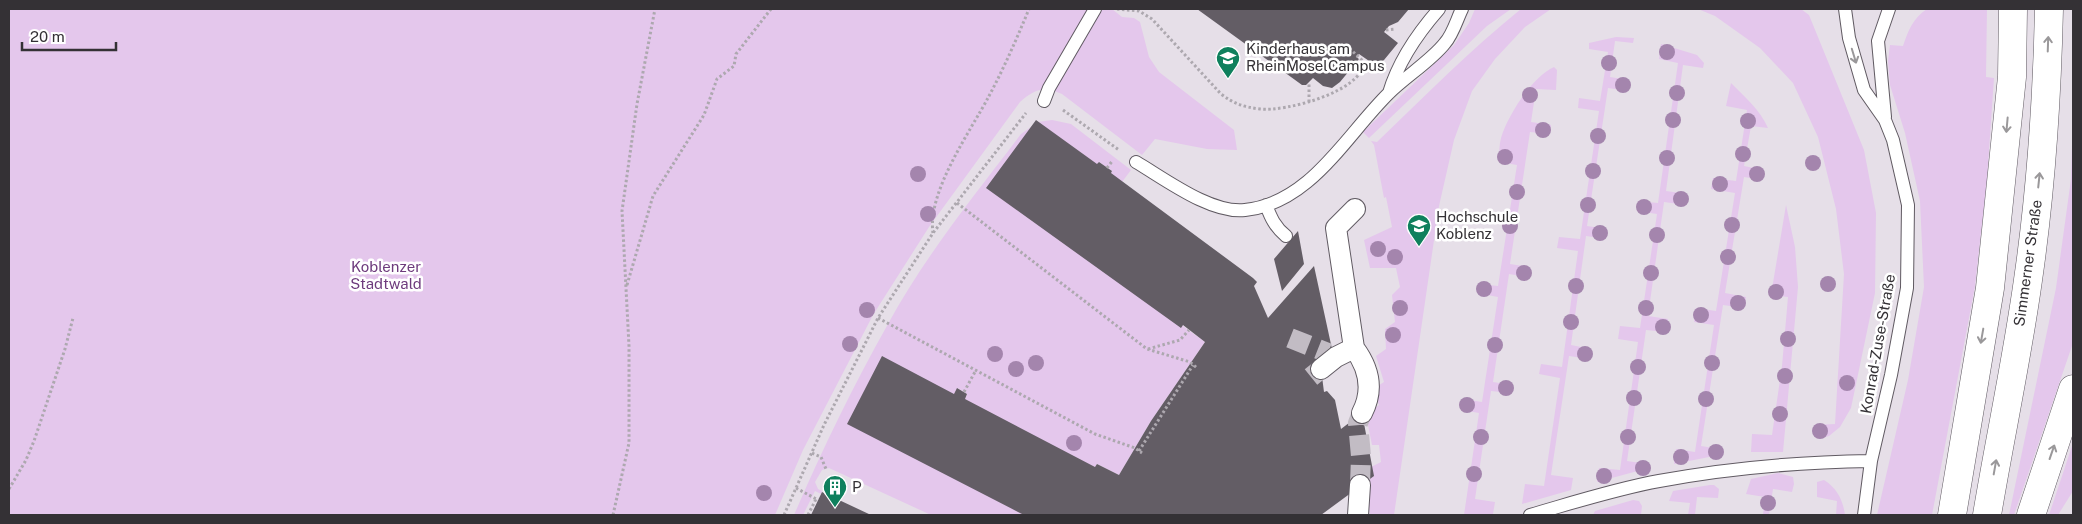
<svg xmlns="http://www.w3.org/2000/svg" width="2082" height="524" font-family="'Public Sans',sans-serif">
	<rect width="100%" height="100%" fill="#e6dfe8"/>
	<path fill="#e4c7ec" d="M9,9h1103l10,8 12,1 6,4 9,35 10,15 75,58 3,20 -30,-1 -52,-10 -13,16 -80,-61c-19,-8 -27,-5 -42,8l-91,125 -56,88 -70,135 -28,65h-766z
		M1475,9h36l-24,17 -118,112 -6,-6 91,-87 15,-22z
		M1521,9h30l-26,18 -30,32 -23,32 -18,49 -15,66 -45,309h-24l-2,-17 1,-30 12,-6 -2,-17h-7l-6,-30 13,-10 -6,-16 11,-7 -8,-26 10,-7 -1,-20 10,-7 -3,-27 8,-8 -4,-19h-26l-6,-28 28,-13 -6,-30 -2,1 -10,-53 -3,-4 6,1c47,-45 93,-92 144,-133z
		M1698,9h103l8,6 55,135 12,63 -1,80 -24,115 -11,19 -11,9 -10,3 -5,-3v-11l21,-1 9,-150 -8,-65 -18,-72 -25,-54 -33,-35 -45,-32z
		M1927,9h60l-1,68 8,1 -7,102 -12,106 -43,229h-55l31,-135 16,-93 -4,-86 -15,-68 -15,-48 -2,-24 2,-16 13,1c5,-15 10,-28 24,-37z
		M1616,37l18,1 -1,5 -18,-2 -5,36 19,3 -1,11 -20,-3 -21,138 20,3 -1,10 -20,-3 -15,109 20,4 -2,10 -20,-3 -18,119 22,3 -2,12 -49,14 3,-20 19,2 16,-108 -21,-4 2,-10 21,3 16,-116 -21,-3 2,-11 21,2 19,-128 -21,-3 1,-10 21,3 8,-49 -19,-3v-6z
		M1661,44l36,11 7,8 -1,5 -20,-3 -17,126 21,3 -1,11 -22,-3 -16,114 20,3 -2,13 -20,-2 -19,131 20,3 -2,5 -48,13 2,-14 21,2 18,-128 -20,-3 2,-13 20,2 17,-114 -20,-3 1,-10 20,2 20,-140 -19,-4z
		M1554,67l3,3 -1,20 -20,-1 -5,33 20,3 -1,9 -20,-2 -20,132 20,3 -2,10 -19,-3 -16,108 19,3 -2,8 -19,-2 -16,108 20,3 -2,12 -29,1 15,-102 -17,-3 1,-11 19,3 16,-105 -21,-4 2,-9 19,2 19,-121 -18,-3c0,-8 0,-16 2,-24 7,-23 31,-61 53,-71z
		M1731,83c14,14 29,27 37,45l-17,-2 -7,40 20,4 -1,10 -19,-3 -19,116 21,4 -2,11 -21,-3 -22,141 19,3 -1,6 -45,9 2,-15 19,3 19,-127 -20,-3 2,-14 20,3 19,-118 -24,-4 2,-11 23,3 11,-71 -21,-4z
		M2073,109v234l-59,172h-5l47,-227 15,-109z
		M1052,120l19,4 60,46 -12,16 -12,-8 5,-7 -13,-9 84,164 22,16 -54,79 -32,54 -22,-11 -5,9 -130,-68 5,-11 -9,-6 -7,12 -94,21 182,94h-108l-102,-47 -7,2 -7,12 3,7 4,2 -1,3 -6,-3 -12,24h-9c28,-65 59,-129 94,-191 37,-68 86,-128 133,-190l17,-12z
		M1786,205l9,42 3,40 -15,165h-32l1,-18 20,1 10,-69 6,-69 -17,-2z
		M2073,443v48l-15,24h-9z
		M1778,473l15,4 1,7 -2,8 -19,-3 -4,26h-6l2,-18 -19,-3 5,-15z
		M1824,480c13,8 19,20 21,35h-9l1,-14 -20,-4v-15z
		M1710,485h4l5,4 -1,9 -21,-1 -2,18h-7l2,-12 -21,-2 4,-10z
		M1633,500l6,1 3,5 -1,9h-48l2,-4z"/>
	<path fill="#635d65" d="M1197,9h212l-11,13 -9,4 -5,6 14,11 -14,17 -6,4 -6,-1 -13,-9 -3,3 3,2 -19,23 -8,6 -9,-2 -10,-8 -7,7h-4z
		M1036,120l61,44 2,-2 13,9 -1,2 142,105 4,4 -3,4 14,32 46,-52 18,83 -12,12 4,31 3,-1 8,9 6,29 21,-16 12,63 -53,39h-297l-177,-91 35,-68 72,38 3,-6 10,6 -2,5 130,68 2,-3 22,11 32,-54 54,-79 -22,-17 -2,3 -195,-140z
		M1298,231l6,33 -22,27 -8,-32z
		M822,492l49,23h-60z"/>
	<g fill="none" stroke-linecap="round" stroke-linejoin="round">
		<path stroke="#c2bcc4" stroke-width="20" stroke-dasharray="20 10" stroke-linecap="butt" d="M1290,338l38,15
			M1311,377l10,-8
			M1360,485l1,-29 -3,-33 4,-10"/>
		<g stroke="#605a62" stroke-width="14">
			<path id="service" d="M1845,9l4,29 15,52 21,30 8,20 15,65 -1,83 -16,87 -20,86 -7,54
				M1389,93c9,-31 29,-60 50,-84
				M1044,101l5,-13 46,-79
				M1885,117l-7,-76 11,-32
				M1136,162c29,17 75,52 109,48 66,-7 101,-75 144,-117 16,-16 43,-33 56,-50 8,-9 12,-24 17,-34
				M1266,205c5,13 9,22 20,31
				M1530,515c42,-12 85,-26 129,-34 70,-13 141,-19 212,-20"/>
		</g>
		<g stroke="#605a62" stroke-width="22">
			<path id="pedestrian" d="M1355,209l-19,19 18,120c15,20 20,42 8,65
				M1321,369l15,-12 18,-9
				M1358,515l2,-30"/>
		</g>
		<g stroke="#605a62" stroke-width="29">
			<path id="tertiary" d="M1952,515l38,-227 22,-211 1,-68
				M1987,515c13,-78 30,-156 41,-235 13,-90 19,-181 21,-271
				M2031,515l42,-126"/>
		</g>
		<path stroke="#ada8af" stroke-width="3" stroke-dasharray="2.5 2.5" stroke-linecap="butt" d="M1117,9l22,2 13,8 69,75c13,10 23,13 39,15 25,3 102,-17 104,-47l-16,-15
			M1386,30l9,-1
			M1309,102v-19
			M1063,110l56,40
			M1107,168l6,-8
			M957,203l190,146 43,13 7,6
			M933,233c-6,-41 37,-101 56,-137 15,-28 28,-58 40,-87
			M627,285l26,-89 51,-81 13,-36 17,-13 2,-12 35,-45
			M878,318l217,116 40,14 7,5
			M1148,349l32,-9 9,-10
			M964,392l12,-22
			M1139,451l54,-86
			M812,453l9,4 5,12
			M796,488l22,12
			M9,489l17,-29 8,-19 31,-92 8,-31
			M613,515l16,-72v-97l-7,-135 15,-107 18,-95
			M784,515l40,-90 54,-107 55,-85 93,-120
			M808,515l8,-16 2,1"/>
		<use href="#service" stroke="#fff" stroke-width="12"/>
		<use href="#pedestrian" stroke="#fff" stroke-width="20"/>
		<use href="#tertiary" stroke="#fff" stroke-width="28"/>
	</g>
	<g fill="#a485ad">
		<circle cx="1667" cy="52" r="8"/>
		<circle cx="1609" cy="63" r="8"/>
		<circle cx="1623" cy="85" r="8"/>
		<circle cx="1677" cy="93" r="8"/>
		<circle cx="1530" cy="95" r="8"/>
		<circle cx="1673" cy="120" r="8"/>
		<circle cx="1748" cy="121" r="8"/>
		<circle cx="1543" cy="130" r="8"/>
		<circle cx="1598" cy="136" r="8"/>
		<circle cx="1743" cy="154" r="8"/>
		<circle cx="1505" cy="157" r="8"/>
		<circle cx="1667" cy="158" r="8"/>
		<circle cx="1813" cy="163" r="8"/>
		<circle cx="1593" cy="171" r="8"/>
		<circle cx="918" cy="174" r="8"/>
		<circle cx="1757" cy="174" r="8"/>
		<circle cx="1720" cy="184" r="8"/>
		<circle cx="1517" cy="192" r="8"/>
		<circle cx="1681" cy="199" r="8"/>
		<circle cx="1588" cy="205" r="8"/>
		<circle cx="1644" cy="207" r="8"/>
		<circle cx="928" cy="214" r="8"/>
		<circle cx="1732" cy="225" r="8"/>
		<circle cx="1510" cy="226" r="8"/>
		<circle cx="1600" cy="233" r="8"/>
		<circle cx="1657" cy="235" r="8"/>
		<circle cx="1378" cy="249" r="8"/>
		<circle cx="1395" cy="257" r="8"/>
		<circle cx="1728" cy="257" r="8"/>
		<circle cx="1524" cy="273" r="8"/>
		<circle cx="1651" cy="273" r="8"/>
		<circle cx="1828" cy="284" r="8"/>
		<circle cx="1576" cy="286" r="8"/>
		<circle cx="1484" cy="289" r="8"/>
		<circle cx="1776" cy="292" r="8"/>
		<circle cx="1738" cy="303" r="8"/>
		<circle cx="1400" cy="308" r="8"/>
		<circle cx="1646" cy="308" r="8"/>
		<circle cx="867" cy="310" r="8"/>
		<circle cx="1701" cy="315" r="8"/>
		<circle cx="1571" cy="322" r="8"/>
		<circle cx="1663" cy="327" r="8"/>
		<circle cx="1393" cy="335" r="8"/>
		<circle cx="1788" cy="339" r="8"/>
		<circle cx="850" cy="344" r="8"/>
		<circle cx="1495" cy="345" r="8"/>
		<circle cx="995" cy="354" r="8"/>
		<circle cx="1585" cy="354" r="8"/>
		<circle cx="1036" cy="363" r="8"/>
		<circle cx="1712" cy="363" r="8"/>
		<circle cx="1638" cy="367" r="8"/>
		<circle cx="1016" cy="369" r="8"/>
		<circle cx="1785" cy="376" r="8"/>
		<circle cx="1847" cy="383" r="8"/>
		<circle cx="1506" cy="388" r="8"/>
		<circle cx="1634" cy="398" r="8"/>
		<circle cx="1706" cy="399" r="8"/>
		<circle cx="1467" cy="405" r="8"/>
		<circle cx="1780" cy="414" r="8"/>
		<circle cx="1820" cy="431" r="8"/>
		<circle cx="1481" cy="437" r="8"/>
		<circle cx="1628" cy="437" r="8"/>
		<circle cx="1074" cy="443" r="8"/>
		<circle cx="1716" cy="452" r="8"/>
		<circle cx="1681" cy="457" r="8"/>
		<circle cx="1643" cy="468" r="8"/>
		<circle cx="1474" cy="474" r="8"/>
		<circle cx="1604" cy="476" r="8"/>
		<circle cx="764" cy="493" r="8"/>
		<circle cx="1768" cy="503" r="8"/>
	</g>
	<defs><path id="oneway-shaft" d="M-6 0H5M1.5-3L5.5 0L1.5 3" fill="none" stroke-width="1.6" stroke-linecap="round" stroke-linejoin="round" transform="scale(1.25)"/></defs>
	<g stroke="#9a989a">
		<use href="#oneway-shaft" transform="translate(2048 44) rotate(-88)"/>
		<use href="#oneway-shaft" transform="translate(1854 56) rotate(73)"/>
		<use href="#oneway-shaft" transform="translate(2007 125) rotate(95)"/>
		<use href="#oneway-shaft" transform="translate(2039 180) rotate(-84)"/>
		<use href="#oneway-shaft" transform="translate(1982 336) rotate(100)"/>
		<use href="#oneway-shaft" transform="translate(2052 452) rotate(-71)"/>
		<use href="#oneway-shaft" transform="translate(1995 467) rotate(-80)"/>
	</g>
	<defs>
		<g id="school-pin" transform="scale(1.25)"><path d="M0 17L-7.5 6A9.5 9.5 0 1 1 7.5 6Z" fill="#0f805d" stroke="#fff"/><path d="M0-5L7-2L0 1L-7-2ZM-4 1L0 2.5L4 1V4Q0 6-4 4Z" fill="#fff"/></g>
		<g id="university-pin" transform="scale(1.25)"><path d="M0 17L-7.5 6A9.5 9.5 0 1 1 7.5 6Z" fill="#0f805d" stroke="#fff"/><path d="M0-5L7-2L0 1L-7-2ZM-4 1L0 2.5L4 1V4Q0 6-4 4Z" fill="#fff"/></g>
		<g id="building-pin" transform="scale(1.25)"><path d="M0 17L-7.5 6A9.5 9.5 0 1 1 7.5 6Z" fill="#0f805d" stroke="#fff"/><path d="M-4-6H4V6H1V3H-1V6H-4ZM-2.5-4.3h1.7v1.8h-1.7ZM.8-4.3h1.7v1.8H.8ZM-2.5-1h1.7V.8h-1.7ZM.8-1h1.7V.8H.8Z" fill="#fff"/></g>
	</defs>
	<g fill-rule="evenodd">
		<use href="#school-pin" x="1228" y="58"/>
		<use href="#university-pin" x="1419" y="226"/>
		<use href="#building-pin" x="835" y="487"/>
	</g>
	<g text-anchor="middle" stroke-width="5" stroke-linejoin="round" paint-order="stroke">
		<g font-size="15" fill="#343135" stroke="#fff" text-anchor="start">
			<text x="1246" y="54">Kinderhaus am<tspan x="1246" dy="17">RheinMoselCampus</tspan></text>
			<text x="1436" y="222">Hochschule<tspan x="1436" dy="17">Koblenz</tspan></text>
			<text x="852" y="492">P</text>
		</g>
		<g font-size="15" fill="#343135" stroke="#fff">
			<text transform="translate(2028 263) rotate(-82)" y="5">Simmerner Straße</text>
			<text transform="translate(1878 344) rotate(-80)" y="5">Konrad-Zuse-Straße</text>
		</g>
		<g font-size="15" fill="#6e3b7d" stroke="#fff">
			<text x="386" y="272">Koblenzer<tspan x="386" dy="17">Stadtwald</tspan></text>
		</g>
	</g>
	<rect width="2082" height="524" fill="none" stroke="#343135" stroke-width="20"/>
	<path d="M22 42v8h94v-8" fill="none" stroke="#343135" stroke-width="2.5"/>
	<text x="30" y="42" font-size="15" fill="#343135" stroke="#ffffff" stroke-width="4" paint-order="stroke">20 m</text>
</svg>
